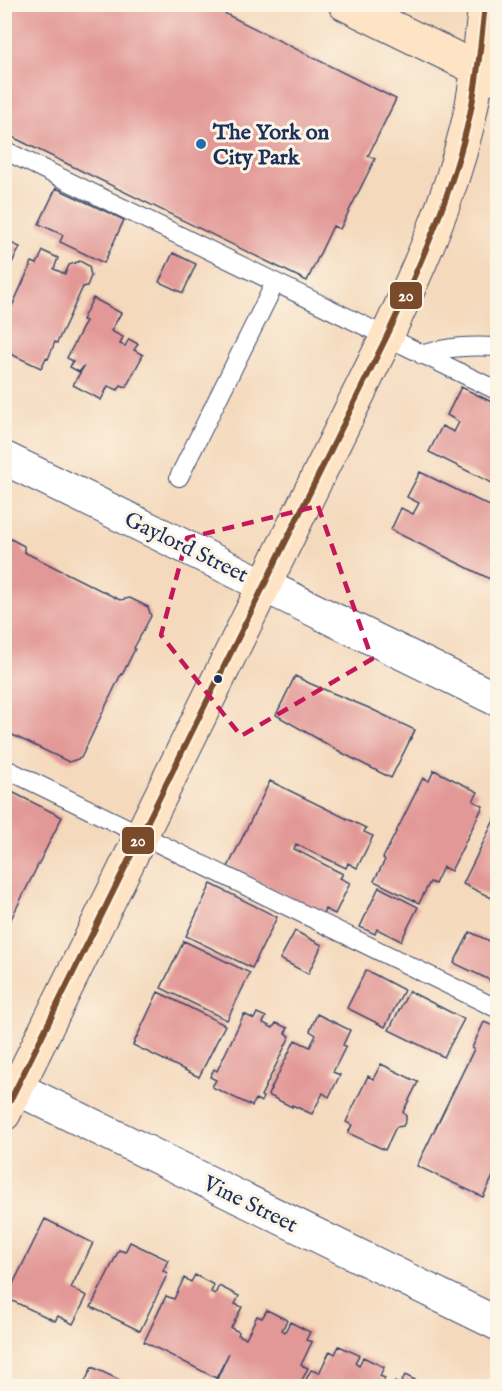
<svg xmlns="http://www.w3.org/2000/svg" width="502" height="1391" font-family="'IM FELL English',serif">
	<rect width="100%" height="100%" fill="#fcf5e5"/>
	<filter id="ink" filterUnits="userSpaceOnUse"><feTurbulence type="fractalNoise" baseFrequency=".0167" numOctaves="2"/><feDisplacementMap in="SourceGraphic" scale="12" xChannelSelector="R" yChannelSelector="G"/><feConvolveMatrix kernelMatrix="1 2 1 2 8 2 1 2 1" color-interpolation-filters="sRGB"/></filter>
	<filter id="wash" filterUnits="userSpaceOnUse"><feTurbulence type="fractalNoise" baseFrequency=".008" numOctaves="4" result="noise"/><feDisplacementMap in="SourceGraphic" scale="24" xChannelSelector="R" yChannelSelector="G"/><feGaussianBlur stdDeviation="1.35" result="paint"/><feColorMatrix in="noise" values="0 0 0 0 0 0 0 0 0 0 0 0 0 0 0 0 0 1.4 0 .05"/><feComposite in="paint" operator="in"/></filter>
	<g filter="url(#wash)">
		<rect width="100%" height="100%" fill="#f4d9bc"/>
		<g id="blocks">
			<path fill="#e29896" d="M4,4h202l190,95 -28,57 7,3 -35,70 -7,-3 -26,55 -303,-148z
				M56,188l68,32 -20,43 -44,-21 3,-7 -24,-11z
				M4,240l16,7 -16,32z
				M43,251l15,7 -4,11 11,5 4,-9 11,-4 9,5 2,10 -4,10 -4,1 -26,56 -2,-1 -7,17 -2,-1 -5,10 -37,-17v-37l5,-1 23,-51 5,2z
				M173,253l23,11 -13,29 -24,-11z
				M93,298l28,15 -10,18 12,6 -3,7 5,2 4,-7 9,5 -4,6 9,5 -17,32 -5,-2 -3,5 -10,-4 -7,14 -28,-15 11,-19 -5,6 -9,-5 3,-6 -6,-3 19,-37 -4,-1z
				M461,387l37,18v81l-69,-34 13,-26 12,6 5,-10 -12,-7z
				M420,472l78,38v65l-4,6 -103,-51 10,-22 12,6 6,-11 -12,-6z
				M9,538l15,8v6l96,48 10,-2 18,9 3,9 -17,32 1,1 -13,26 -1,-1 -40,84 -12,4 -65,-31v-192z
				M295,676l16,8 58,24 46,22 -24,48 -45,-23 -70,-40z
				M434,770l44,22 -5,9 10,5 -32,65 -8,-4 -8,17 -5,-2 -11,21 -45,-22 11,-21 -2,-2 40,-80 6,3z
				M270,781l96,47 -2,4 9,4 -16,32 -9,-5 -2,5 -50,-24 -2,5 49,25 -3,4 10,5 -15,31 -10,-5 -2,5 -95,-47z
				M4,788l58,29 -58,116z
				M498,812v89l-35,-17z
				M211,884l66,33 -25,51 -66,-32z
				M379,887l39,20 -17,34 -24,-12 -2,5 -15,-7z
				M295,931l27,14 -14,29 -28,-15z
				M470,932l28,13v31l-4,6 -40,-19z
				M184,941l66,32 -23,47 -66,-32z
				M366,970l38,20 -19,37 -38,-19z
				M409,991l55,28 -20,38 -55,-27z
				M158,992l67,33 -26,52 -66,-32z
				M257,1013l9,4 -3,6 10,5 3,-5 12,5 -3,5 5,3 -29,60 2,1 -2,5 -5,-3 -4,7 -40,-19 4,-7 -6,-3 4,-8 3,2 27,-57 10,5z
				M317,1014l33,16 -7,15 3,1 -13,26 7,3 -11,22 -6,-4 -11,21 -20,-9v2l-24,-12 27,-55 15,7 6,-12 -6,-4z
				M484,1022l14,6v138l-15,31 -66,-31 57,-117 -2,-1z
				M381,1064l37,18 -15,30 3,4v4l-3,6 -7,1 -11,23 -37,-17 4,-8 -6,-3 22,-46 5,3z
				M45,1219l48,24 -22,45 16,8 -14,28 -15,-8 -3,5 -49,-23z
				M130,1242l38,18 -5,11 5,2 -28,58 -49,-24 28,-57 6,2z
				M195,1275l19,10 -3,7 4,2 4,-8 20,10 -4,8 7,3 -11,21 8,4 -1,3 8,3 11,-22 5,2 5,-8 20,10 -5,10 3,2 5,-10 20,10 -4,8 6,2 -11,23 7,3 -9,18h-71l-12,-5 13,-28 -13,25 -72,-36 22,-46 8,3 10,-21 7,4z
				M339,1346l20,9 -4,8 4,3 4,-9 21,10 -4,9 5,2 -4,8h-78l8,-16 8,3 11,-22 5,3z
				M92,1367l32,15 -2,2 5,2h-44z
				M405,1375l22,11h-34l2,-4 5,3z"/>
		</g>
	</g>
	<g filter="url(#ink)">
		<use href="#blocks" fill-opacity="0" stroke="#3c486c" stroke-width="1.5"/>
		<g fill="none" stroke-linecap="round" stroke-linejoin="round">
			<g stroke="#3c486c" stroke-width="20">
				<path id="service" d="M4,150l494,241
					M422,355c25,-9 49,-9 76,-8
					M179,477l96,-194
					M4,768l494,241"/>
			</g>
			<g stroke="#3c486c" stroke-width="35">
				<path id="minor" d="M4,458l494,242
					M4,1082l494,242"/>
			</g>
			<g stroke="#3c486c" stroke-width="35">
				<path id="secondary" d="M345,4l151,74
					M4,1114l382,-776c32,-68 63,-137 81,-211 10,-40 13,-81 18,-123"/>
			</g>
			<use href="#service" stroke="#fff" stroke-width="18"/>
			<use href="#minor" stroke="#fff" stroke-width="33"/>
			<use href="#secondary" stroke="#fee4c5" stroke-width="33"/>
			<g stroke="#fcf5e5" stroke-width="10">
				<path id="bus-1" d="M4,1113l382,-775c34,-72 67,-146 84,-224 8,-36 11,-73 15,-110"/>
			</g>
			<use href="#bus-1" stroke="#7a4b2a" stroke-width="6"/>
		</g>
	</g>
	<path fill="none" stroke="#c2185b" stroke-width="4.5" stroke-dasharray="12 8" stroke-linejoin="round" d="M318,506l54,153 -131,77 -80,-101 26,-97z"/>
	<circle fill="#1f6fb2" stroke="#fcf5e5" stroke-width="2" cx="201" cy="144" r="6"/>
	<circle fill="#1b2f5e" stroke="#fcf5e5" stroke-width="2" cx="218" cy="679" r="5"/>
	<g text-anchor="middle" stroke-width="6" stroke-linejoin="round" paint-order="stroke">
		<g font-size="22" font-weight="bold" fill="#1b2f5e" stroke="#fcf5e5" text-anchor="start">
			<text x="213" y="139">The York on<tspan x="213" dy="25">City Park</tspan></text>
		</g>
		<g font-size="22" fill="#1b2f5e" stroke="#fcf5e5">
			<text transform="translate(187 546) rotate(26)" y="8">Gaylord Street</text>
			<text transform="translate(251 1203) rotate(26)" y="8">Vine Street</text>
		</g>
	</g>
	<g stroke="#fcf5e5" stroke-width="2">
		<rect x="389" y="281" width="34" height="29" rx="6" fill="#7a4b2a"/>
		<rect x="121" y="826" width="34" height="29" rx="6" fill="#7a4b2a"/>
	</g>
	<g font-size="16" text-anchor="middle" font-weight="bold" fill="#fff">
		<text x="406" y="301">20</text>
		<text x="138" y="846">20</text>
	</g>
	<rect width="502" height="1391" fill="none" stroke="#fcf5e5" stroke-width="24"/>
</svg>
